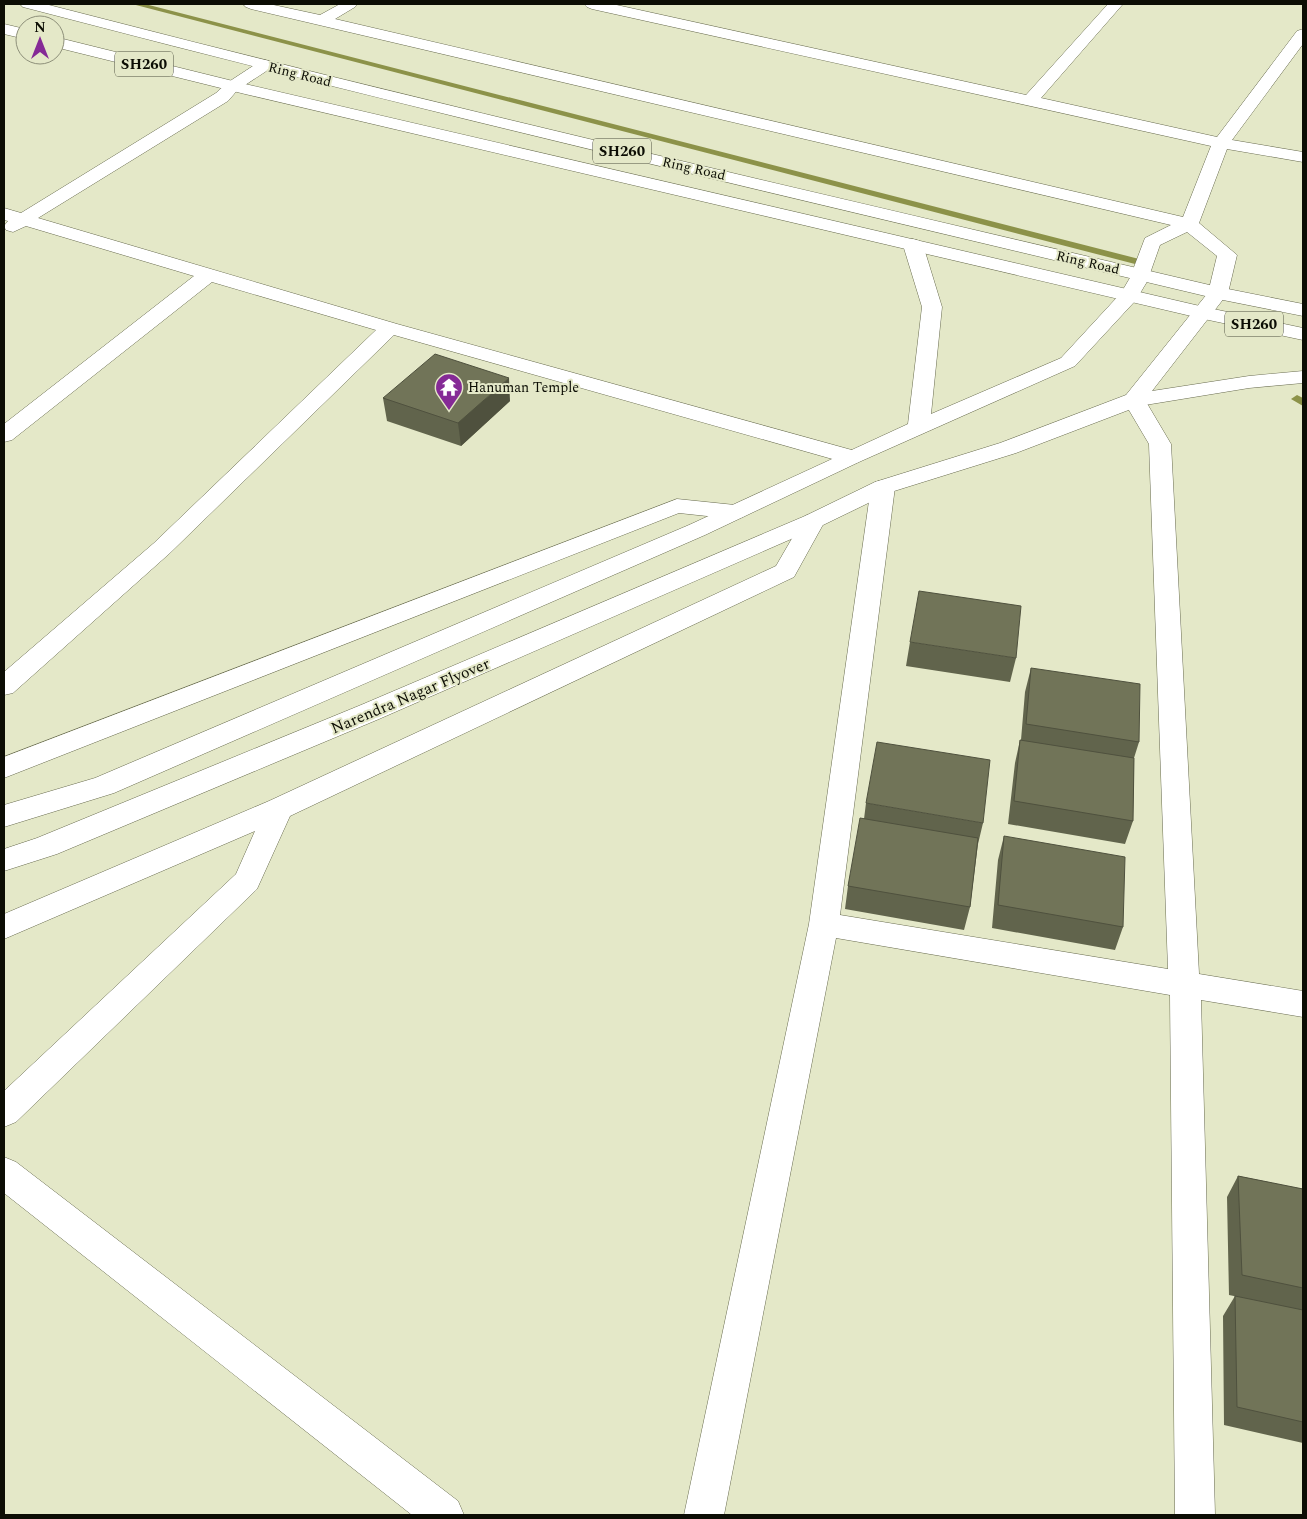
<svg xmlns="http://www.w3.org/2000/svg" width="1307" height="1519" font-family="Spectral,serif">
	<rect width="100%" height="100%" fill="#e4e8c8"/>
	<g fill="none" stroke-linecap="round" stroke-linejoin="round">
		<path fill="#8c9249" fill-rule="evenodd" d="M132,4h13l998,256 1,2 -1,2h-8z
			M1297,395l6,3v8l-12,-7z"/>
		<g stroke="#696c50" stroke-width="1">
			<path id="minor" d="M243,4h26l51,11 20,-11h17l-2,3 -20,12 848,198 28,-71 -619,-137 -5,-2 -3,-3h28l414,91 82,-91h15l-82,94 176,39 80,-106 6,-2v15l-71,96 71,12v10l-76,-13 -28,74 38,32 -9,38 -3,4 -7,2 -7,-2 -3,-4 9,-37 -30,-24 -27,13 -12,34 -7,2 -7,-2 -3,-4 14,-37 26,-13 -920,-216 -5,-2z
				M233,81l6,2 2,3 -13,15 -190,117 359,106 462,128 3,5 -3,5 -8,2 -8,-2 -449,-127 -224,218 -157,140 -9,2v-23l150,-129 222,-213 -164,-48 -200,158 -8,2v-18l190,-148 -168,-50 -13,6 -7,-2 -2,-4 4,-5 -4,-1v-12l17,5 195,-120 11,-10z
				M1134,394l8,1 29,49 28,530 104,17v26l-102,-17 14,515h-40l-5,-520 -334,-57 -112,577h-40l125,-591 62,-437 4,-5 8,-2 8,2 4,5 -55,428 328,54 -19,-525 -26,-44 3,-5z
				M4,1157l12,5 442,339 6,14h-52l-408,-322z"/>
		</g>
		<g stroke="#696c50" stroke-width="1">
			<path id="tertiary" d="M677,499l58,6 8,2 4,5 -4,5 -8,2 -56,-6 -675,265v-21z
				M813,514l8,2 4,5 -31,56 -504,239 -33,73 -241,233 -12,5v-36l232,-217 19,-43 -251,108v-25l265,-113 507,-235 29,-50z"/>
		</g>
		<g stroke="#696c50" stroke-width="1">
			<path id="secondary" d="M913,239l7,2 3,4 19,62 -11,107 130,-56 60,-65 13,-22 7,-2 7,2 3,4 -15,25 -61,66 -216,96 -154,73 -591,258 -110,34v-22l91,-27 594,-253 219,-101 14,-117 -19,-62 3,-4z
				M1218,287l7,2 3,4 -76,98 97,-15 54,-5v12l-54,5 -110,18 -123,47 -125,39 -70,34 -442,193 -322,135 -53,17v-22l33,-11 324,-133 444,-189 70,-34 125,-39 126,-48 85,-106z"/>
		</g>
		<g stroke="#696c50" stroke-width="1">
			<path id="primary" d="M265,60l6,2 2,3 -2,3 -32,21h-12l-2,-3 2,-3 32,-21z"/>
		</g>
		<g stroke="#696c50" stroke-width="1">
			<path id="trunk" d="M20,4h25c389,101 781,191 1173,283l85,17v12l-85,-17c-399,-95 -799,-188 -1195,-292z
				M4,24l21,5v10l-21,-5z
				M55,37l190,47 959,223 99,21v12l-99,-21 -959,-225 -190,-47z"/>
		</g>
		<use href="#minor" fill="#fff" fill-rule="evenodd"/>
		<use href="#tertiary" fill="#fff" fill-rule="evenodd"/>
		<use href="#secondary" fill="#fff" fill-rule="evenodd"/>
		<use href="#primary" fill="#fff" fill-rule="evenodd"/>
		<use href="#trunk" fill="#fff" fill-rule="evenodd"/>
	</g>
	<path fill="#61644c" d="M383,398l127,3 -49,45 -74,-25z
		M910,642l106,16 -6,24 -104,-16z
		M1031,668l108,74 -5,16 -1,63 -8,23 -117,-20 7,-61 5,-23h1l4,-48z
		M866,803l117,20 -5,21 -8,63 -6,23 -119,-21 3,-23 16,-67z
		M1004,836l119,91 -8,23 -123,-22 6,-68z
		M1238,1176l65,13v121l-74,-15 -2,-98z
		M1235,1296l68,14v133l-79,-18 -1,-109z"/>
	<path fill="#4f513e" d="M509,378l1,23 -49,45 -3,-23z"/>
	<path fill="#717458" stroke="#4f513e" d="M435,354l74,24 -51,45 -75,-25z
		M919,591l102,15 -5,52 -106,-16z
		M1031,668l109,16 -1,58 -113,-18z
		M1020,740l114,18 -1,63 -119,-20z
		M877,742l113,18 -7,63 -117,-20z
		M860,818l118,20 -8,69 -122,-21z
		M1004,836l121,21 -2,70 -125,-22z
		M1238,1176l65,13v99l-61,-13z
		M1235,1296l68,14v112l-66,-15z"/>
	<defs>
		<g id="temple-pin" transform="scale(1.4375)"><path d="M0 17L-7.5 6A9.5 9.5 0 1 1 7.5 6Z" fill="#852a96" stroke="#e4e8c8"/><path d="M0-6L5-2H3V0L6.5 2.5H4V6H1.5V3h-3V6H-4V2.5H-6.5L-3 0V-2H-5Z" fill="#fff"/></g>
	</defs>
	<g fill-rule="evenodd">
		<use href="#temple-pin" x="449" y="387"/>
	</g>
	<g text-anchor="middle" stroke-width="4" stroke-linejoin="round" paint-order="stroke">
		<g font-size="14" fill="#0c0d04" stroke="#e4e8c8">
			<text transform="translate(300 74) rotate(14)" y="5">Ring Road</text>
			<text transform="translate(694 168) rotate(13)" y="5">Ring Road</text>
			<text transform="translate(1088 262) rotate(13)" y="5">Ring Road</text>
		</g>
		<g font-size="14" fill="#0c0d04" stroke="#e4e8c8" text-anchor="start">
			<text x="468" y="392">Hanuman Temple</text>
		</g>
		<g fill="#e4e8c8" stroke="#4d4f3f" stroke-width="1">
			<rect x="115" y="51.5" width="58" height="25" rx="4"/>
			<rect x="593" y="138.5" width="58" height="25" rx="4"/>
			<rect x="1225" y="311.5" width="58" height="25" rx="4"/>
		</g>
		<g font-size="15" font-weight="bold" fill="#0c0d04">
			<text x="144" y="69">SH260</text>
			<text x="622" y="156">SH260</text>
			<text x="1254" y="329">SH260</text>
		</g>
		<g font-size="16" fill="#0c0d04" stroke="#e4e8c8">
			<text transform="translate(410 695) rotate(-23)" y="6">Narendra Nagar Flyover</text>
		</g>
	</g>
	<rect width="1307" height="1519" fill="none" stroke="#0c0d04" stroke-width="10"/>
	<g transform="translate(40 40)"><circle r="24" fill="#e4e8c8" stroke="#8e907a"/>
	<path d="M0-4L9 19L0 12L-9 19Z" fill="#852a96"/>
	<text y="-8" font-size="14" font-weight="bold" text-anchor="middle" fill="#0c0d04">N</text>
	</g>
</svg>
